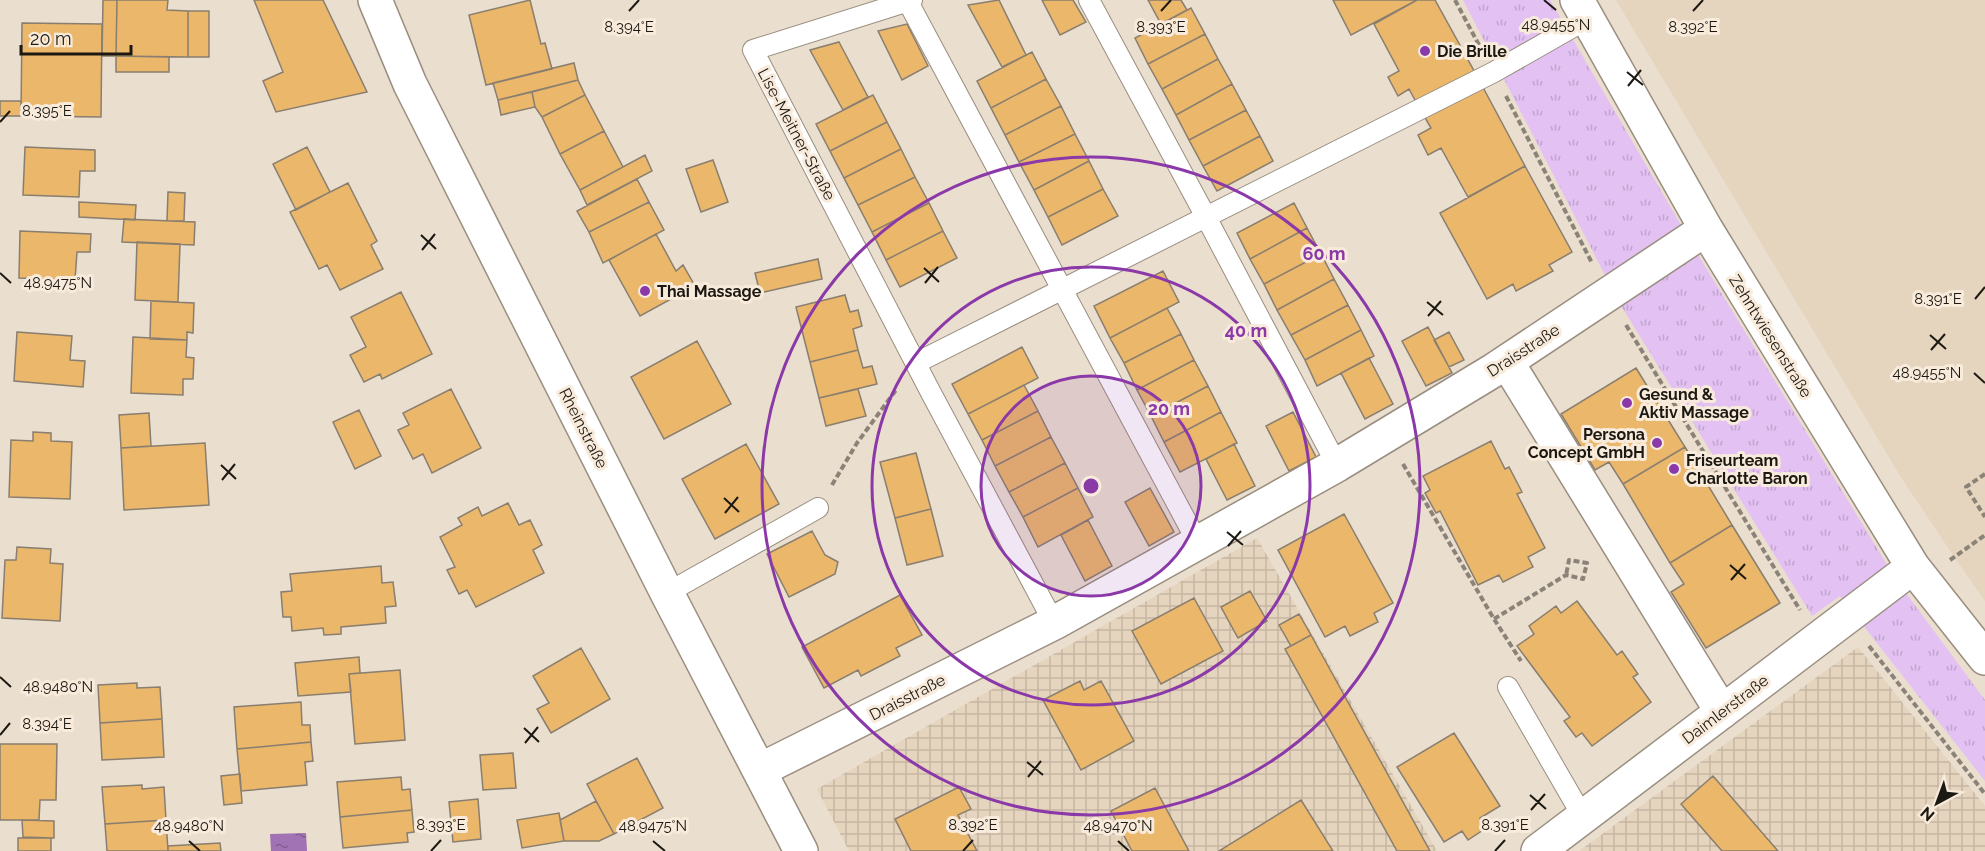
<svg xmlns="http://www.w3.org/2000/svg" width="1985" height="851" font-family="Raleway,sans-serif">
	<defs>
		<pattern id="industrial-grid" width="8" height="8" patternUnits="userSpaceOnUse" patternTransform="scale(1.5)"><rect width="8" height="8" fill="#e6d5be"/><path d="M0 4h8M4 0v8" fill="none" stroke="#c5b6a2"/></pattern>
		<pattern id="grass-tufts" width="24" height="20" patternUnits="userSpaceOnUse" patternTransform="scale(1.5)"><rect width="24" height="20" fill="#e3c1f2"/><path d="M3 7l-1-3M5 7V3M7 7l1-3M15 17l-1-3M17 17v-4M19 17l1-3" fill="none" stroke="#c2a5ce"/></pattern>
		<pattern id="water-ripples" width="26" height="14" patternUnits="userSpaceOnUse" patternTransform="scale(1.5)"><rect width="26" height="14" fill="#a172b4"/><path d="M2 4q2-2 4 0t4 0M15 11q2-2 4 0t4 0" fill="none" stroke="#825d91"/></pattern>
	</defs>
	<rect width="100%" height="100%" fill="#eadece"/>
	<path fill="#e6d5be" d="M1616,0h369v601l-26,-37 -59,-88z"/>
	<path fill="url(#industrial-grid)" d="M1257,538l180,313h-588l-32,-62z
		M1858,647l127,159v45h-406z"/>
	<path fill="url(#grass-tufts)" d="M1463,0h87l153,263 194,318 88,119v81l-145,-185 -28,20 -192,-312z"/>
	<path fill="url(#water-ripples)" d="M306,833l1,18h-36l-1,-17z"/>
	<path fill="#eab76b" stroke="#897e6f" stroke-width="1.5" d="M103,0h14l-1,56h-14z
		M117,0h51l-1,10 21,1v46l-72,-1z
		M254,0h69l44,92 -91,20 -13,-31 20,-9z
		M530,0l11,44 4,-1 7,26 -66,16 -17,-70z
		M999,0l27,55 -24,12 -34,-62z
		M1042,0h31l13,22 -26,13z
		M1148,0h33l6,10 -26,14z
		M1333,0h84l-66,35z
		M1417,0h18l43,78 -58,31 -11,-20 -11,7 -10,-19 11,-6 -25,-47z
		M1191,8l14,26 -57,30 -13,-26z
		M188,11h21v46h-21z
		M22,23l80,1 -1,93 -80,-1z
		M907,24l21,42 -26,14 -24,-49z
		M1205,34l13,25 -56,30 -14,-25z
		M839,42l29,55 -25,13 -33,-60z
		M1032,52l14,27 -55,29 -14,-27z
		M116,56l53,1v15h-53z
		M1218,59l14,25 -56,31 -14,-26z
		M574,63l4,17 -80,20 -5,-17z
		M1478,78l47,88 -57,31 -27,-49 -13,7 -10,-20 13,-7 -11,-19z
		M1046,79l15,27 -56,29 -14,-27z
		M578,80l7,15 -43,22 -7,-10 -3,-15z
		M1232,84l14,26 -57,30 -13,-25z
		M532,92l3,15 -34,8 -3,-15z
		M585,95l19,36 -44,23 -18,-37z
		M873,95l14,27 -57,29 -14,-27z
		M0,101h21v15h-21z
		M1061,106l14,28 -56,28 -14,-27z
		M1246,110l14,26 -57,30 -14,-26z
		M887,122l14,27 -57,29 -14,-27z
		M604,131l19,36 -43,23 -20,-36z
		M1075,134l14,27 -55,29 -15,-28z
		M1260,136l13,25 -56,30 -14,-25z
		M25,147l70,3v21h-15l-1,26 -56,-2z
		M307,147l23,45 -34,18 -23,-46z
		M901,149l14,28 -57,28 -14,-27z
		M645,155l7,16 -65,34 -7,-15z
		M713,160l15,42 -27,10 -15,-43z
		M1089,161l14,28 -55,28 -14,-27z
		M1525,166l47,86 -23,13 4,6 -37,20 -3,-7 -26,15 -47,-86z
		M915,177l14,26 -57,29 -14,-27z
		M637,179l12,23 -60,30 -12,-21z
		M348,183l29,58 -6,4 12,24 -43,21 -13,-25 -8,4 -29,-57z
		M1103,189l15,27 -56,29 -14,-28z
		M168,192l17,1 -1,28h-17z
		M79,202l57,3 -1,15 -56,-3z
		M649,202l15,28 -61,33 -14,-31z
		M929,203l14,28 -57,29 -14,-28z
		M1294,203l13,25 -57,31 -13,-26z
		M124,219l71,3 -1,23 -72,-3z
		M1307,228l14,26 -57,30 -14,-25z
		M20,231l71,3 -1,18h-13l-2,28 -56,-2z
		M943,231l14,27 -57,29 -14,-27z
		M656,234l20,37 7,-6 12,21 -55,30 -31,-56z
		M137,242l43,2 -2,58 -43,-2z
		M1321,254l13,25 -57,31 -13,-26z
		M818,259l4,20 -62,14 -5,-20z
		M1163,271l16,31 -69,36 -16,-32z
		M1334,279l14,26 -57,30 -14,-25z
		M401,292l31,62 -50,25 -2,-5 -16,8 -14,-27 16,-8 -15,-30z
		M845,295l5,17 8,-2 4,16 -9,3 5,21 -48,12 -14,-55z
		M151,301l43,2 -1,30 -6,-1v8l-37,-1z
		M1348,305l13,25 -56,30 -14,-25z
		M1167,308l14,26 -57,29 -14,-25z
		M1428,327l24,46 -26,13 -24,-45z
		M1361,330l13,26 -57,30 -12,-26z
		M17,332l55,4 -2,24 15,1 -2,26 -69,-6z
		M1449,332l15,28 -15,7 -15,-27z
		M1181,334l13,26 -57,30 -13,-27z
		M133,337l54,3 -1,17 8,1 -1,21h-10v16l-52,-2z
		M697,341l34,63 -67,35 -33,-62z
		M1022,347l16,31 -70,36 -16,-30z
		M858,350l5,18 9,-2 5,18 -58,14 -9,-36z
		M1369,358l24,46 -28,15 -24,-46z
		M1194,360l14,26 -57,30 -14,-26z
		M1636,368l49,79 -62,37 -14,-22 -14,8 -34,-56z
		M1024,385l14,26 -56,29 -14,-26z
		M1208,386l13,26 -57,30 -13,-26z
		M451,389l30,59 -49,25 -9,-19 -10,5 -15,-29 11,-5 -6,-12z
		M858,389l8,27 -40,10 -7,-28z
		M359,410l22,46 -26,13 -22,-47z
		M1038,411l13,26 -56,29 -13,-26z
		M1221,412l16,31 -57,29 -16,-30z
		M1293,412l23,45 -27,14 -23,-45z
		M149,413l2,33 -30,2 -2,-33z
		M33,432l18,1v8l21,1 -2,57 -61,-2 2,-57 22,1z
		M1051,437l14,26 -56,29 -14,-26z
		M1491,441l14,28 4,-2 13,25 -5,2 28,54 -17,9 5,10 -30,15 -4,-7 -21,10 -38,-74 -4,2 -11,-20 5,-3 -7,-14z
		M205,443l4,62 -85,5 -3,-62z
		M746,444l33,60 -64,35 -33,-60z
		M1234,444l21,42 -28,14 -21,-41z
		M1685,447l47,78 -62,38 -47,-79z
		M916,453l15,56 -36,9 -15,-56z
		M1065,463l13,25 -55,29 -14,-25z
		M1078,488l15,29 -55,30 -15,-30z
		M1150,488l24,44 -25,14 -24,-44z
		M508,503l11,22 11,-5 12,25 -9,5 11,23 -68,34 -9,-17 -8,4 -12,-24 8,-3 -15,-30 22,-12 -4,-7 20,-11 4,9z
		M931,509l12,47 -36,9 -12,-47z
		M1344,514l49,89 -19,10 4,9 -28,14 -5,-10 -20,11 -47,-87z
		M1088,520l24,46 -27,15 -24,-46z
		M1732,525l48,78 -74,45 -35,-56 13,-8 -14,-21z
		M812,531l13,24 13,7 -3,12 -46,23 -22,-43z
		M17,547l34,2 -1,14 13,1 -3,57 -58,-3 3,-58h11z
		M381,566l1,17 11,-1 3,24 -11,1 1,16 -45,4v7l-17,1 -1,-7 -31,3 -1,-14h-8l-2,-25 11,-1 -2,-17z
		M1250,591l17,30 -29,17 -17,-31z
		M900,595l22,40 -26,13 4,8 -39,20 -3,-6 -34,18 -22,-41z
		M1194,598l29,53 -62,33 -29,-53z
		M1577,601l40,54 5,-4 16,23 -5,3 18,25 -59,44 -10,-13 -6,4 -12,-16 6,-4 -53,-71 17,-12 -5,-8 27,-20 5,7z
		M1299,614l12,21 -20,11 -12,-21z
		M1311,635l119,216h-33l-112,-202z
		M581,648l29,51 -59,34 -14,-24 12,-6 -16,-27z
		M359,657l1,16 -11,1 2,18 -53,4 -3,-33z
		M400,670l5,70 -50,4 -6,-70z
		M1080,681l4,9 17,-9 33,60 -53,29 -38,-70z
		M137,683v5l23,-1 2,32 -62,4 -2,-38z
		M301,702l1,23h8l1,17 -74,7 -3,-42z
		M162,719l2,38 -62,3 -2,-37z
		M1454,733l46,73 -20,12 6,10 -18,12 -6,-9 -18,11 -47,-75z
		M311,742l2,19 -8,1 2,23 -66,6 -4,-42z
		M0,744h57l-1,56h-16l-1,20h-39z
		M513,753l3,35 -33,2 -3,-35z
		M637,758l26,50 -49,26 -27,-50z
		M240,774l2,29 -18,2 -3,-29z
		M1713,776l65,75h-56l-41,-47z
		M401,777l1,13 8,-1 2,21 -72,7 -3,-35z
		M142,785v4l22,-2 2,33 -61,4 -3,-37z
		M959,787l12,22 -13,6 19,36h-66l-16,-32z
		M1155,788l34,63h-57l-21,-40z
		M478,799l3,40 -28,3 -4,-40z
		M1301,800l32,51h-114z
		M596,801l18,33 -15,7h-35l-4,-21z
		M412,810l2,22 -7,1 1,9 -65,6 -3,-31z
		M559,813l5,28 -42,7 -5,-28z
		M22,820l32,1v17l-31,-1z
		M166,820l2,31h-61l-2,-27z
		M18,838h33v13h-33z
		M220,843l1,8h-53v-5z"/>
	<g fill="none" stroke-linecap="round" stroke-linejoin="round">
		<g stroke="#998e7f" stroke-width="22">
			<path id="lane" d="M907,0l291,543
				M912,0l-159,50 177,341 124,232
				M1089,0l117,217 131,248
				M916,363l578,-291 93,-53
				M667,593l151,-85
				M1508,687l75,130"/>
		</g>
		<g stroke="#998e7f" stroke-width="36">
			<path id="street" d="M1577,0l129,229 207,338 72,91
				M1507,362l215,350
				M760,770l294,-147 283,-158 157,-95 212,-141
				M1538,851l375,-284"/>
		</g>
		<g stroke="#998e7f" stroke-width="36">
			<path id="secondary" d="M375,0l35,84 257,509 134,258"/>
		</g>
		<path stroke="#8b8377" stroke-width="4" stroke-dasharray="6 3" stroke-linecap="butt" d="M1455,0l25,47
			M1506,96l86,167
			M1626,325l174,285
			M1403,464l91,155 27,42
			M1985,474l-19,13 19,30
			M832,485l25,-42 39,-53
			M1950,560l35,-25
			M1494,619l72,-44 17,4 4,-16 -18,-3 -3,15
			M1869,646l116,148"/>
		<use href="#lane" stroke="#fff" stroke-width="20"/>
		<use href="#street" stroke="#fff" stroke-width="33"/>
		<use href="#secondary" stroke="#fff" stroke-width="33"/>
	</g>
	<path fill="none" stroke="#1c1812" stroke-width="2" d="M1544,0l12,10M629,11l10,-11M1161,11l10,-11M1693,11l10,-11M1627,72l16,13M1628,86l13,-16M0,122l10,-11M421,235l15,14M422,250l13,-16M924,268l15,14M0,273l11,10M925,283l13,-16M1975,299l10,-12M1427,302l16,13M1428,316l13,-15M1930,335l16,14M1931,350l14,-16M1974,373l11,10M221,465l15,14M222,480l13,-16M724,498l15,14M725,513l13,-16M1227,532l16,13M1228,546l13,-15M1730,565l16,14M1731,580l14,-16M0,677l11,10M524,728l15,14M0,735l10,-12M525,743l13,-16M1027,762l16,13M1028,777l13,-16M1530,795l16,14M1531,810l14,-16M189,841l11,10M653,841l12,10M1118,841l11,10M431,851l10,-11M963,851l10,-11M1495,851l10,-11"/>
	<circle cx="1091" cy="486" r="110" fill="#8b39a8" fill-opacity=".12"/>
	<g fill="none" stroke="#8b39a8" stroke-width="3">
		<circle cx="1091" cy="486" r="110"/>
		<circle cx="1091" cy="486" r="219"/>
		<circle cx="1091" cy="486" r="329"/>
	</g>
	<g fill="#8b39a8" stroke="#f8ebdb" stroke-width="2">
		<circle cx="1425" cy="51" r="6"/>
		<circle cx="645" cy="291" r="6"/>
		<circle cx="1627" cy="403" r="6"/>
		<circle cx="1657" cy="443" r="6"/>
		<circle cx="1674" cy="469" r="6"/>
	</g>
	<g text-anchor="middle" stroke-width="6" stroke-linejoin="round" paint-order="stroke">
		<g font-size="16" font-weight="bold" fill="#1c1812" stroke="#f8ebdb" text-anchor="start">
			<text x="1437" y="57">Die Brille</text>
			<text x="657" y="297">Thai Massage</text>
			<text x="1639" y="400">Gesund &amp;<tspan x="1639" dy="18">Aktiv Massage</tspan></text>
			<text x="1645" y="440" text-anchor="end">Persona<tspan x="1645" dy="18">Concept GmbH</tspan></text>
			<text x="1686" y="466">Friseurteam<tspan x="1686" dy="18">Charlotte Baron</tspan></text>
		</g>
		<g font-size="16" fill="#1c1812" stroke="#f8ebdb">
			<text transform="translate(797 134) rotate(62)" y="6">Lise-Meitner-Straße</text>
			<text transform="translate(1771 336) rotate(58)" y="6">Zehntwiesenstraße</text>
			<text transform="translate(1523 350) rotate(-33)" y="6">Draisstraße</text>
			<text transform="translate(584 428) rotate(63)" y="6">Rheinstraße</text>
			<text transform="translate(907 697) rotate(-27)" y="6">Draisstraße</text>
			<text transform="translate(1725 709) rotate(-37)" y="6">Daimlerstraße</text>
		</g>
	</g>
	<g font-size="15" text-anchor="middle" fill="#1c1812" stroke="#f8ebdb" stroke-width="6" stroke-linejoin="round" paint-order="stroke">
		<text x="1556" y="30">48.9455°N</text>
		<text x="629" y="32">8.394°E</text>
		<text x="1161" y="32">8.393°E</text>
		<text x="1693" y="32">8.392°E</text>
		<text x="47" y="116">8.395°E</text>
		<text x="58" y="288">48.9475°N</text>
		<text x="1938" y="304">8.391°E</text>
		<text x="1927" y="378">48.9455°N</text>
		<text x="58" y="692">48.9480°N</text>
		<text x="47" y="729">8.394°E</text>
		<text x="441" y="830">8.393°E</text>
		<text x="973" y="830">8.392°E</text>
		<text x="1505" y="830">8.391°E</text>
		<text x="189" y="831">48.9480°N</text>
		<text x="653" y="831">48.9475°N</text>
		<text x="1118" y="831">48.9470°N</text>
	</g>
	<circle cx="1091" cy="486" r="9" fill="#8b39a8" stroke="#f8ebdb" stroke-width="3"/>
	<g font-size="18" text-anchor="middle" font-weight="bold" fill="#8b39a8" stroke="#f8ebdb" stroke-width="6" stroke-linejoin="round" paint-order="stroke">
		<text x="1324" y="260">60 m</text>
		<text x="1246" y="337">40 m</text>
		<text x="1169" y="415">20 m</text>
	</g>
	<g transform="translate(1937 803) rotate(221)" stroke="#f8ebdb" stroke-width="4.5" paint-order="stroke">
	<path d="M0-4.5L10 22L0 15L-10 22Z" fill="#1c1812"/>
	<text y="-9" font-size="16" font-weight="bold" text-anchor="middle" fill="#1c1812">N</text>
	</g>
	<path d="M21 45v9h110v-9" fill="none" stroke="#1c1812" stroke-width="3"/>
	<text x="30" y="45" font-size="18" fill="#1c1812" stroke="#f8ebdb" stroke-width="4.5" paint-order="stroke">20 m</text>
</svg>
